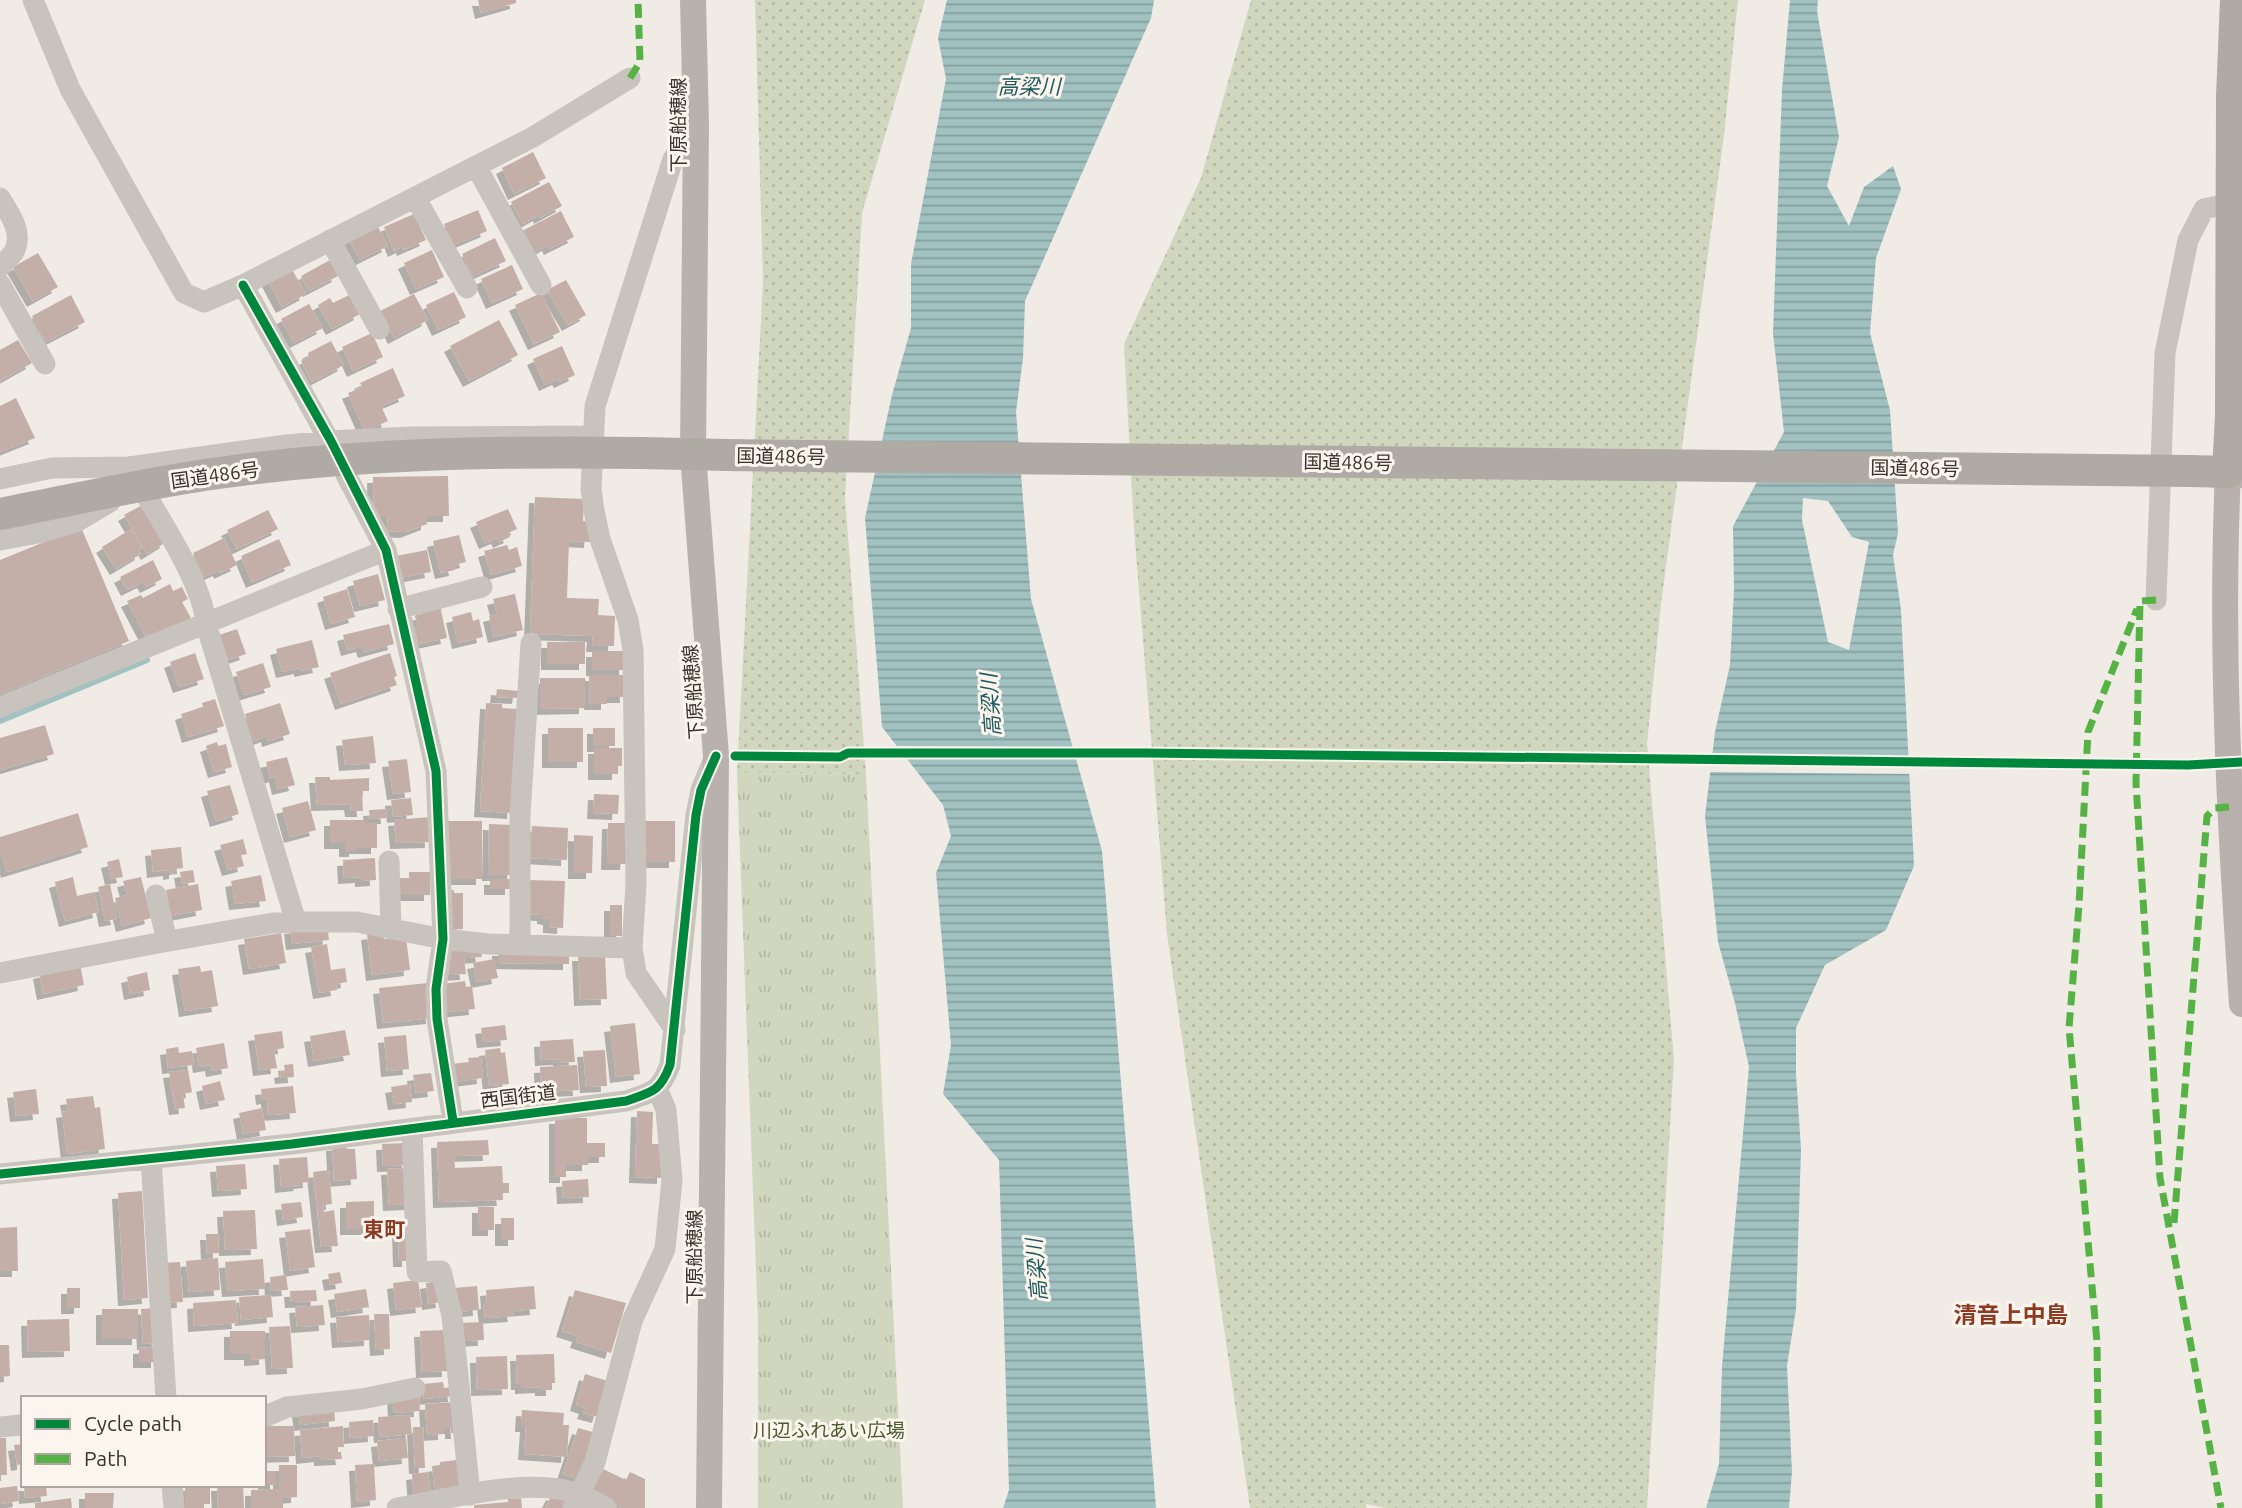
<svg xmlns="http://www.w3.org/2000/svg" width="2242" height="1508" font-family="Ubuntu,'Noto Sans JP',sans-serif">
	<defs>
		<pattern id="grass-dots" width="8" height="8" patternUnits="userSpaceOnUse" patternTransform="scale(1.75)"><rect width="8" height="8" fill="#d1d6bf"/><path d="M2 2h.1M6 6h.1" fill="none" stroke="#b4b8a4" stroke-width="1.8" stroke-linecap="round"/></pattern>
		<pattern id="park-tufts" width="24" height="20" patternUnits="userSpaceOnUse" patternTransform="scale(1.75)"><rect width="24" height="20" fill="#d1d6bf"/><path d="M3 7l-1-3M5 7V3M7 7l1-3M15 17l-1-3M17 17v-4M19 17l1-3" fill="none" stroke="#b4b8a4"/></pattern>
		<pattern id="water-rules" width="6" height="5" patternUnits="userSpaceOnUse" patternTransform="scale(1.75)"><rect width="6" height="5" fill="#a1c2c1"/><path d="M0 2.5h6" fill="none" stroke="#849e9d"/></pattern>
		<filter id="shadow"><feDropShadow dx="-6" dy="6" stdDeviation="0" flood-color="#0004"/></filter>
	</defs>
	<rect width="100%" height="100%" fill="#f0ebe5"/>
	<path fill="url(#grass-dots)" d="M755,0h170l-63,213 -17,284 21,277 -129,-1 26,-491z
		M1251,0h487l-14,135 -63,469 -14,139 27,317 -27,448h-261l-20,-4v4h-116l-83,-574 -33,-405 -10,-185 77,-166z"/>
	<path fill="url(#park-tufts)" d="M737,773l129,1 37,734h-145v-185z"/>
	<path fill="url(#water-rules)" fill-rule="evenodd" d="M947,0h207l-3,18 -126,283 -2,57 -7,54 15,187 71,252 54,657h-153l6,-18 -10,-330 -56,-66 8,-49 -15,-172 15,-37 -8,-31 -61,-78 -17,-209 27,-123 19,-67v-64l35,-185 -8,-41z
		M1790,0h28l-1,11 22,126 -12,49 22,40 15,-39 29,-21 8,23 -25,69 -6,75 20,77 8,123 -5,22 8,55 13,256 -28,64 -61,35 -29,63v46l5,75 -5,160 -9,57 5,106 -3,36h-83l13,-44 3,-98 27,-299 -14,-64 -17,-61 -13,-126 10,-84 15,-67 4,-75 -1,-64 51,-94 -11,-99 9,-243zM1803,498l25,3 24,36 17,5 -20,108 -21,-8 -26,-122z"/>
	<path fill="#f0ebe5" d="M893,746l183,1 3,11 -178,-1z
		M1709,754l203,2 1,18 -206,-2z"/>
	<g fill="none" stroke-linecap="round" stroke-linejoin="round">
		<path stroke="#a1c2c1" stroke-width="6" d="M0,721l147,-61"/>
	</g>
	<path fill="#c3afa7" filter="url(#shadow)" d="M478,0h38v3l-35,10z
		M533,152l13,26 -32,16 -12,-26z
		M549,182l13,24 -22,12 -1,-3 -16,9 -12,-22z
		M478,210l9,21 -33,14 -10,-21z
		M561,211l13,26 -24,12 -2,-4 -14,8 -12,-22z
		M414,214l12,26 -23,10 -1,-3 -8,4 -10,-24z
		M376,223l12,23 -28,14 -12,-23z
		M495,238l11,23 -33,15 -11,-22z
		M432,250l12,27 -28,12 -12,-26z
		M38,253l20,34 -25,14 -20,-34z
		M330,260l8,16 -29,15 -8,-15z
		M512,265l11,24 -31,14 -11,-24z
		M290,266l16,28 -24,13 -15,-28z
		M566,280l20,35 -18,10 -21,-35z
		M454,292l12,25 -28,13 -12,-25z
		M541,293l19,39 -26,12 -19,-39z
		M414,294l14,26 -34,18 -14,-27z
		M71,295l14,27 -39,20 -14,-26z
		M349,295l11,19 -28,15 -14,-24 12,-7 3,5z
		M309,304l14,24 -29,15 -13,-24z
		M499,320l19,35 -49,26 -19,-35z
		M372,333l11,24 -30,14 -11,-24z
		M18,340l14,23 -32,18v-31z
		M331,341l13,24 -32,17 -11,-21 8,-4 -1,-4z
		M562,346l13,29 -15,7 -2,-3 -13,6 -12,-26z
		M393,368l12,28 -24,10 7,15 -23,10 -17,-38 15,-6 -3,-4z
		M16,398l19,40 -35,14v-46z
		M448,476l1,40h-22v8l-21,8 -19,-1 1,-14h-14l-1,-40z
		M535,497l49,2 -1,22 8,1 -1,20 -21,-1 -2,57 32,1 -1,16 17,1 -1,30h-22l1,-10 -63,-2z
		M144,504l22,38 -19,12 -23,-39z
		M508,509l9,20 -9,4 2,4 -11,5 -2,-4 -12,5 -9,-21z
		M268,510l10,19 -41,20 -10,-19z
		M81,527l48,114 -129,53v-134z
		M131,529l11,19 -3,2 2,4 -25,15 -14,-22z
		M459,535l7,27 -12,3 1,5 -14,3 -8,-32z
		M224,538l13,27 -17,8 -1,-3 -15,7 -11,-24z
		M279,539l12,26 -39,17 -11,-26z
		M507,545l2,5 8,-3 5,19 -31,9 -7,-24z
		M427,550l4,22 -31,6 -4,-22z
		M153,560l9,19 -16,8 -3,-5 -16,8 -7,-13z
		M378,574l7,26 -25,6 -7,-25z
		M170,584l3,7 9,-4 6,12 -6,3 9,16 -43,23 -21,-40 14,-6 2,3z
		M347,589l8,28 -24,7 -8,-27z
		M515,594l8,36 -29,7 -5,-21 8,-2 -4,-15z
		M440,606l7,32 -29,6 -3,-17h3l-2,-12 6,-1 -1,-4z
		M471,612l2,9 6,-2 4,18 -25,6 -6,-26z
		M389,624l5,20 -30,8 -2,-6 -15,4 -4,-15z
		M237,629l9,25 -18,6 -9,-25z
		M312,640l7,27 -19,4v-3l-18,4 -6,-23z
		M547,642h38v22h-38z
		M592,651h33v19h-33z
		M195,653l9,26 -25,8 -9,-25z
		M390,653l7,23 -3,1 3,8 -56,19 -11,-31z
		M263,663l8,24 -27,8 -8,-23z
		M589,675h36l1,22h-19v7h-17z
		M540,678h45v30l-45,1z
		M497,689l22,2 -1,7 -22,-1z
		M215,699l9,27 -36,11 -7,-23 22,-7 -1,-4z
		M280,703l10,31 -22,7 -1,-5 -13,5 -9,-27z
		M486,703l16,1v4l16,1 -5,104 -33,-2z
		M45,725l9,29 -54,16v-32z
		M548,728h35v34h-35z
		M593,728h22v18h-22z
		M373,736l3,27 -31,2 -3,-25z
		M217,742l1,4 8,-2 6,23 -18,5 -8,-26z
		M594,748h28v18h-4v8h-24z
		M287,757l8,28 -17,4 -3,-13 -5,2 -4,-16z
		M407,759l4,33 -18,2 -5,-33z
		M315,777h15v3l39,-2v13h-7l1,20h-12l-1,-7 -33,1z
		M230,785l9,29 -23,7 -9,-30z
		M594,794l25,1 -1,19 -25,-1z
		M411,798l2,17 -20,2 -2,-17z
		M308,801l8,29 -26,7 -8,-29z
		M386,809l1,9 -17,1 -1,-9z
		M78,813l10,34 -81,25 -7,-22v-13z
		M430,817l1,25 -35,1 -2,-23z
		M330,820h34v3h13v25h-22v3h-10v-8h-15z
		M445,821h37v58h-37z
		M645,821h30v41h-30z
		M608,823h22l-4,41h-19z
		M489,824l25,1 -1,50h-25z
		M532,826l36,2 -1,32 -37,-2z
		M574,835l19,1 -1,37h-18z
		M243,839l4,15 -6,1 3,11 -16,4 -8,-25z
		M181,847l2,21 -8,1v4l-6,1v-4l-16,2 -2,-22z
		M375,858l1,22 -15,1v-4l-17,1 -1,-18z
		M119,859l4,18 -12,2 -4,-17z
		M193,870l2,12 -13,2 -2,-12z
		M409,872h21v23h-30v-17h9z
		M261,875l5,26 -31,3 -4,-23z
		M73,877l4,19 17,-4 5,20 -34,9 -10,-39z
		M141,877l10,41 -29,8 -7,-28 12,-3 -4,-14z
		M490,879h21v10h-21z
		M527,880l38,1 -2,47 -14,-1v-8l-6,-1v-3l-17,-1z
		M110,884l7,35 -12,2 -7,-34z
		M198,884l4,26 -31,6 -5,-26z
		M454,890v3h9v36l-16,1 -1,-39z
		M610,905h12v31h-12z
		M327,924l2,16 -37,4 -2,-16z
		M383,932l1,7 22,-2 4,33 -38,5 -5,-41z
		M281,933l5,30 -37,6 -5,-30z
		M327,944l4,26 14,-2 2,14 -11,2 1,6 -18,3 -8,-46z
		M480,945l2,12 -18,1 2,16 -17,1 -2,-27z
		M498,950h71v14l-71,-1z
		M578,955h27l2,44 -27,1z
		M494,959l4,19 -21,4 -4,-19z
		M80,964l4,21 -41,9 -4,-21z
		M200,966l1,6 11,-2 6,36 -33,5 -7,-42z
		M147,972l3,18 -20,4 -3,-17z
		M465,981l1,6 6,-1 3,23 -29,3 -3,-28z
		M428,983l4,35 -49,5 -4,-35z
		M635,1023l5,51 -24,3 -6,-51z
		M505,1025l2,15 -24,2 -2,-14z
		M345,1030l5,25 -36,6 -4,-25z
		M282,1031l2,17 -10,2 3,18 -18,2 -5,-35z
		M406,1035l3,34 -22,2 -3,-34z
		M573,1039l2,23 -16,1v-4l-18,1 -1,-19z
		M224,1043l4,25 -16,3 -1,-6 -12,2 -3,-19z
		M178,1047l1,6 13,-2 2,14 -26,3 -2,-19z
		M500,1048l1,5 4,-1 4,32 -20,2 -4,-36z
		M605,1050l2,36 -21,1 -3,-36z
		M481,1057l2,21 -30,4 -2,-18 18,-2 -1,-4z
		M293,1064l1,13 -13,1 -1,-6 5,-1 -1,-6z
		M577,1065l2,25 -38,2 -1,-25z
		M188,1070l4,22 -9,2 2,14 -10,1 -6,-37z
		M431,1073l3,18 -18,2 -3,-18z
		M220,1081l5,19 -19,4 -4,-18z
		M410,1084l2,18 -18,2 -3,-17z
		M293,1086l3,27 -28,2 -1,-17 -5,1 -1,-10z
		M36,1089l3,25 -23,2 -3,-24z
		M93,1096l2,12 5,-1 5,42 -38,5 -5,-42 6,-1 -2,-12z
		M262,1108l4,22 -23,4 -4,-21z
		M637,1111l16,1 -1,32h11v34l-28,-1z
		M555,1118h32v25h18v14h-17v8h-22v12h-11z
		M488,1140l1,15 -35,1 1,12 47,-2 1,17h6v10h-7l1,7 -64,2 -2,-60z
		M407,1143l1,22 -25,1 -1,-22z
		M346,1144l1,5h8l2,30 -23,2 -2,-36z
		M307,1157l2,25 -10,1 1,2 -19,2 -2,-28z
		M245,1164l2,25 -29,2 -2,-25z
		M409,1168l2,36 -22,1 -2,-36z
		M329,1170l3,34 -9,1 1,7 10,-2 4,36 -17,1 -8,-75z
		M588,1179l1,18 -26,1 -1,-17z
		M142,1191l6,107 -24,2 -6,-107z
		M374,1201v28h-28v-27z
		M301,1202l2,15 -20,3 -2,-16z
		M478,1207h16v23h-16z
		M255,1210l2,39 -32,1 -2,-39z
		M501,1218h13v22h-13z
		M17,1227l1,44h-18v-43z
		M408,1227v34h-9l-1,-33z
		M310,1229l5,38 -25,4 -5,-39z
		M206,1234h12l1,19 -12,1z
		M218,1258l2,32 -31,2 -3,-31z
		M263,1259l2,30 -37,2 -3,-29z
		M180,1262l3,40 -19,1 -2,-40z
		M340,1272l2,11 -12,2 -2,-11z
		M286,1275l2,15 -17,1 -1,-14z
		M418,1280l4,27 -26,3 -3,-27z
		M439,1281l3,21 -14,2 -2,-21z
		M477,1286l2,24 -23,2 -2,-24z
		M534,1286l2,23 -23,2 1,5 -29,2 -2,-15h4l-1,-13z
		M67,1288h13v20h-13z
		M366,1289l3,18 -32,5 -3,-18z
		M316,1290l1,11 -26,1 -1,-11z
		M575,1290l51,13 -15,50 -35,-11 2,-6 -16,-5z
		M271,1295l2,22 -32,3 -2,-23z
		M236,1300l2,23 -44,3 -1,-23z
		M323,1305l2,20 -28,2 -2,-20z
		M156,1308l2,35 -15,1 -2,-35z
		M102,1309h36v30h-36z
		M374,1314h15l1,35 -14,1z
		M369,1315l1,25 -32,2 -2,-25z
		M69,1319l1,32 -42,1 -1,-32z
		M483,1322l1,18 -22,1 -1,-18z
		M290,1326l3,42 -21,1 -3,-42z
		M446,1330l2,41 -26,1 -2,-41z
		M230,1331h35v28l-15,1v-6h-20z
		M0,1345h9l1,31 -10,1z
		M157,1347v15h-18v-14z
		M554,1354l1,29h-3v7h-11v-3l-20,1v-4h-4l-1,-29z
		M507,1356l1,33 -31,1 -1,-33z
		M585,1374l23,7 -10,36 -15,-4 2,-5 -9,-3z
		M443,1382l1,6 9,-1 1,9 -30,3 -1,-15z
		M419,1393l1,18 -26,2 -1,-19z
		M455,1402l2,31h-6v-5h-7v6l-17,1 -2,-31z
		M334,1407l1,14 -35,4 -2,-14z
		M522,1410l42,3 -1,12h6l-2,32 -43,-3 2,-28h-5z
		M410,1415l2,19 -32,3 -2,-20z
		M373,1420l1,16 -24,2 -1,-16z
		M264,1426h30l1,30 -31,1z
		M343,1426l1,21h-6v5h3l1,7 -22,1v-4l-18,2 -2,-28z
		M413,1427h10l2,41h-10z
		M578,1428l18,5 -14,47 -19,-6z
		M0,1438h6l1,37h-7z
		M406,1438l2,20 -29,3 -2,-20z
		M23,1444v20l-6,1 -3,-20z
		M457,1460l4,32 -26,3 -3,-29 8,-1v-3z
		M374,1464l2,36 -19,2 -2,-37z
		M279,1465h18v32l-14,1v10h-32v-18l28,-1z
		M603,1469l23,11 4,-8 15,7v29h-23l-31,-14z
		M264,1471h12v14h-12z
		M428,1472l3,24 -17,2 -2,-24z
		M24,1485h22l1,11 -22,2z
		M185,1485h25v19h-6v4h-19z
		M217,1485h26l1,23h-26z
		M17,1486l2,15 -19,3v-16z
		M85,1493h29l-1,15h-28z
		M552,1494l15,7 -3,7h-19z
		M71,1498l1,10h-37v-5z
		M521,1498l1,10h-48v-3l34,-3v-3z"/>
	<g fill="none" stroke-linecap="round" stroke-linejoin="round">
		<path stroke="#c9c3be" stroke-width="21" d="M33,0l37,89 114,204 20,9 39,-17 290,-148 97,-59
			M476,166l65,119
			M415,197l52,91
			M0,198c9,15 23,33 15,52 -3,6 -11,12 -15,17
			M330,240l49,89
			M0,284l45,80
			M243,285l91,164
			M134,475c22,38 69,107 72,149l90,298
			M346,475l40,75 50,221 7,168 -7,50 1,30 16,102
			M0,479l52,-11 77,-1 157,-22 45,-4 79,-4 183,-1
			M0,540l38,-7 38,-11 34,-20 2,-10
			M2156,600l9,-247 23,-113 16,-31 27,-6
			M398,609l84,-22
			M0,707l386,-157
			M389,861l2,68
			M156,895l11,46
			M520,945v-130l11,-172
			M0,973l158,-30 115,-20 23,-1h61l86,17 46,5 143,4
			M675,1030l-39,-57 -4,-25 4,-63 -3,-235 -5,-30 -28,-81 -6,-28 -3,-22 4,-83 78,-247 23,-34
			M412,1128l5,144 24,-1 11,45 18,179
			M151,1159l15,239
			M0,1174l292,-30 334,-43c26,-9 34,-9 44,-36l26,-250 5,-25 12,-29
			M264,1417l23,-10 75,-8 53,-11
			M0,1427l20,-2
			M172,1485l2,23
			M397,1508c51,-9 135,-33 184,-13 9,3 17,9 25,13
			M573,1508l22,-46 37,-141 33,-72 7,-69 -6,-70 -9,-22"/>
		<path stroke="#b8b1ad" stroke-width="26" d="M693,0l3,125 -3,329 23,302 -7,752
			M2242,475l-14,-3c-8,178 2,355 14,532"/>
		<path stroke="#afaaa4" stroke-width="32" d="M642,453l84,2
			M2190,471l38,1 3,-57 1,-318 4,-97"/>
		<path stroke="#afaaa4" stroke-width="32" d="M726,455l1464,16
			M0,514c73,-14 145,-31 219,-41 140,-20 282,-22 423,-20"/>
		<path stroke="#57b246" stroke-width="7" stroke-dasharray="14 7" stroke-linecap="butt" d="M630,78l10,-16 -2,-62
			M2156,600l-16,1 -4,182 24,395 61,330
			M2174,1223l33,-407 8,-8 14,-1
			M2099,1508l-2,-166 -28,-314 10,-123 9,-173 49,-123"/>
		<g stroke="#fbf5ee" stroke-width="13">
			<path id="cycleway" d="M243,285l88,156 55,109 50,221 7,168 -7,50 1,30 16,102
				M735,756l105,1 8,-4h297l1043,12 54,-3
				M0,1174l292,-30 334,-43c26,-9 34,-9 44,-36l26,-250 5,-25 15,-34"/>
		</g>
		<use href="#cycleway" stroke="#00873e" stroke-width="9"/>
	</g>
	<g text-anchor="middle" stroke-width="6" stroke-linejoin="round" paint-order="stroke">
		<g font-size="19" fill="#3b302b" stroke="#fbf5ee">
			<text transform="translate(678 125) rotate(-90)" y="7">下原船穂線</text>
			<text transform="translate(781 456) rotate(1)" y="7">国道486号</text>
			<text transform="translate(1348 462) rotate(1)" y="7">国道486号</text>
			<text transform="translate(1915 468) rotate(1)" y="7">国道486号</text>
			<text transform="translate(215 475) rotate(-8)" y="7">国道486号</text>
			<text transform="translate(693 692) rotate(-94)" y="7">下原船穂線</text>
			<text transform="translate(518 1096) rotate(-7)" y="7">西国街道</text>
			<text transform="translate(694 1257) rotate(-90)" y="7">下原船穂線</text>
		</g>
		<g font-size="19" fill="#4a5a2e" stroke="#fbf5ee">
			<text x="829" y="1437">川辺ふれあい広場</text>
		</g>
		<g font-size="21" font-style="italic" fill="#1f5a5e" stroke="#fbf5ee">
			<text x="1029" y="94">高梁川</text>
			<text transform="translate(991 705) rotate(-94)" y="7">高梁川</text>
			<text transform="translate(1037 1270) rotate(-95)" y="7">高梁川</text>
		</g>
		<g font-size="21" font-weight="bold" fill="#8c3b22" stroke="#fbf5ee">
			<text x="384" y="1237">東町</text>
		</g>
		<g font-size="23" font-weight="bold" fill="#8c3b22" stroke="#fbf5ee">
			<text x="2011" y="1323">清音上中島</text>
		</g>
	</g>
	<rect x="21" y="1396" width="245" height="91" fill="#fbf5ee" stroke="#aea6a0" stroke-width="2"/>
	<rect x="35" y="1419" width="35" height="10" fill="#00873e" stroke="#aea6a0" stroke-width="2"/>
	<text x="84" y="1431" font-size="21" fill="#3b302b">Cycle path</text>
	<rect x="35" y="1454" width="35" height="10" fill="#57b246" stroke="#aea6a0" stroke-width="2"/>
	<text x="84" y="1466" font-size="21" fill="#3b302b">Path</text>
</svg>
